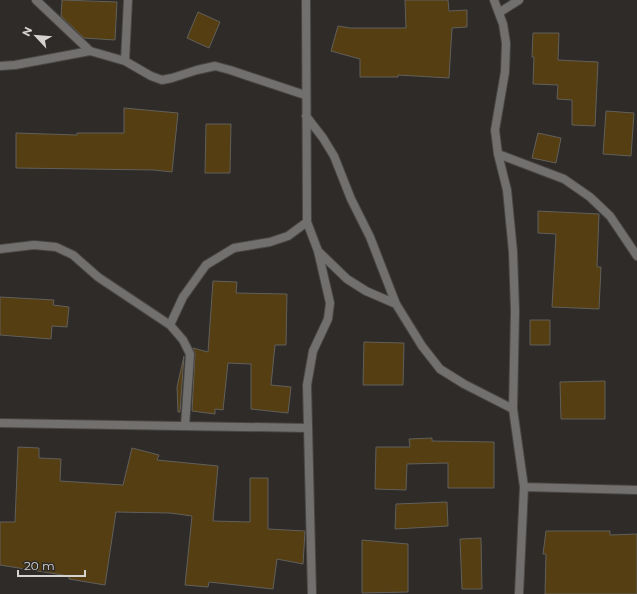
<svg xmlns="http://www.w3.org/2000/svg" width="637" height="594" font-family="Montserrat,sans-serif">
	<rect width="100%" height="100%" fill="#2e2b28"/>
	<path fill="#543e12" stroke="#625f5b" d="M62,0l55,2 -2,38 -31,-2 -23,-22z
		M405,0h43l1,11 18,-1v17l-15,1 -3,50 -51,-3v2h-38v-18l-29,-8 7,-25 12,2h56z
		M198,12l22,10 -11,26 -22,-10z
		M533,33h26l-1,27 40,2 -3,64 -23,-1v-25l-15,-1 1,-14 -25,-1 1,-27h-2z
		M124,108l54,5 -6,59 -18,-2 -138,-2v-35l61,2v-2h47z
		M606,111l28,2 -3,43 -28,-2z
		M206,124h25l-1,49h-25z
		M538,133l23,5 -5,25 -24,-5z
		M538,211l61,3 -2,53h4l-2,42 -47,-2 4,-73 -18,-1z
		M213,281l24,1 -1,11 51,1 -1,51h-11l-4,40 20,2 -3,26 -37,-4v-45l-23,-1 -5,47 -8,-1v5l-23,-3 3,-57 -2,-6 15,4z
		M0,297l54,3 -1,5 16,2 -2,20 -15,-1 -1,13 -51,-4z
		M530,320h20v25h-20z
		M364,342l40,1 -1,42h-40z
		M184,356l-4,56h-2l-1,-25z
		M605,381v38h-44l-1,-37z
		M432,438v3l62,1v46h-46v-25l-41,1 -1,26 -31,-1 1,-42h34l-1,-8z
		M18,447l21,1v10l22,1 -1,22 63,4 9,-37 27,7 -2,5 61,6 -5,55 37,1v-44h18v51l37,2 -2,33 -26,-5 -4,30 -64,-7 -1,5 -23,-2 7,-69 -22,-3 -54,-1 -11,73 -36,-6v-3l-69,-11v-43h15z
		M447,502l1,24 -53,3 1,-25z
		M546,531h64v4l27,-1v60h-92l1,-40h-3z
		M481,538l1,51h-20l-2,-50z
		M362,540l46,4v48l-46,1z"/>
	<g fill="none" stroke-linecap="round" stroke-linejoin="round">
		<g stroke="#494643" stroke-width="10">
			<path id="minor" d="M36,0l54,51 35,10 26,15 11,4 10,-2 25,-8 18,-4 15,4 75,25
				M306,0l1,222 11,29 12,52 -2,16 -15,32 -6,34 5,209
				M494,0l9,24 3,19 -1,29 -10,58 3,24 9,36 6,62 2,59 -2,98 11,78 -5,107
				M500,12l19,-12
				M125,61l3,-61
				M0,66l15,-1 75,-14
				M306,116l17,22 11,18 17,43 19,38 26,67 26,42 18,23 24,15 49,25
				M498,154l66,25 26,18 20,19 27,40
				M0,249l34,-4 22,2 17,8 25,22 72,48 13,-28 23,-32 28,-17 36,-6 18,-6 19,-14
				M318,251l29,28 19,12 30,13
				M170,325l13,15 7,14 -5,72
				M0,423l308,5
				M524,487l113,3"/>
		</g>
		<use href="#minor" stroke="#72706f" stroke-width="8"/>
	</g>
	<g transform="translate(36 36) rotate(296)" stroke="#2e2b28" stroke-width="3" paint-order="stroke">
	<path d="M0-3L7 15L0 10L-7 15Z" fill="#d4d3d0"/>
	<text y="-6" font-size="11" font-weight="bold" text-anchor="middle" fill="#d4d3d0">N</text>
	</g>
	<path d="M18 570v6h67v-6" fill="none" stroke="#d4d3d0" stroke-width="2"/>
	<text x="24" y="570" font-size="12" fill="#d4d3d0" stroke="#2e2b28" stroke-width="3" paint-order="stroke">20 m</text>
</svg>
